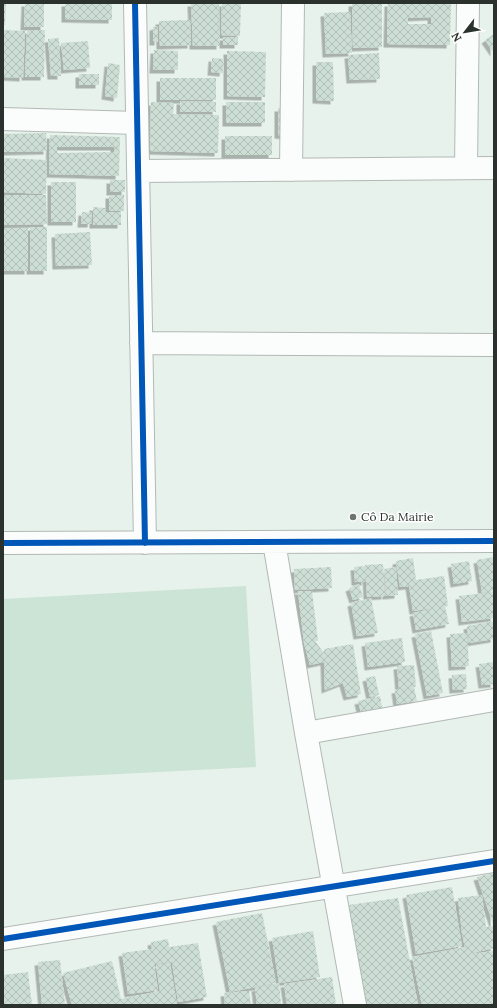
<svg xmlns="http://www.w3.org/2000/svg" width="497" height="1008" font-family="Lora,serif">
	<defs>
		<pattern id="building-cross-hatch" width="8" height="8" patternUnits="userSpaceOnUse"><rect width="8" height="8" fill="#cdded5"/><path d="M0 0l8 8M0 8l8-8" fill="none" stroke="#b0bfb7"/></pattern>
		<filter id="shadow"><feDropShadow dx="-3.5" dy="3.5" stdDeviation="0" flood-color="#0004"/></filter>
	</defs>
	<rect width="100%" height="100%" fill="#e7f2ec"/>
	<path fill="#cbe4d5" d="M246,586l10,181 -253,13v-181z"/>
	<path fill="url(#building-cross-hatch)" fill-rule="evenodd" filter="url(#shadow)" d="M3,3h3l-1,22h-2z
		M25,3h19v24h-20z
		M65,3h47v17l-47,-1z
		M191,3h28l1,43h-27z
		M222,3h19l-1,33 -19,-1z
		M352,3h30v44l-29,1z
		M388,3h63l-1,42 -63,-1zM431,17v7h-23v-6z
		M350,12l2,41 -26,1 -2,-41z
		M190,20l1,25 -31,1 -1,-25z
		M158,26v16h-5v-15z
		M3,30l22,1 -2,47 -20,-1z
		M27,30h18l-1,47h-19z
		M494,34v19l-9,-13z
		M223,37h15v8h-15z
		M59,38l2,38h-10l-3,-37z
		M88,41l2,27 -26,2 -3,-27z
		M154,50l24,1v19h-25z
		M227,51l39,1 -1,45 -38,-1z
		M379,53l1,26 -30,1 -2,-25z
		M212,58l12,1 -1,14 -12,-1z
		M316,62h17l1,39 -18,-1z
		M108,63l12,2 -3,33 -12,-2z
		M79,74h20v11h-20z
		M160,78h56v22h-56z
		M180,101l36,1v10h-36z
		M151,102l23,1 -1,11 46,1 -1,38 -68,-2z
		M226,102h39v21h-39z
		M278,108h9v28l-9,-1z
		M46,133l1,18 -44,1v-18z
		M50,135l70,2 -1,39 -70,-2zM57,147h57v5l-57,1z
		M225,136h47v19h-47z
		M3,158l44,2 -1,34 -43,-2z
		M110,180h15v12h-15z
		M51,182h25v40h-25z
		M3,195h43l1,29 -44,1z
		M109,195h15v16h-15z
		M93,207l12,1v4h16v13h-28z
		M82,212l10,1 -1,11h-10z
		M30,227h17v44h-17z
		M3,228h25v43h-25z
		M90,232l2,33 -36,1 -1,-32z
		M494,557v34l-12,2 -5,-33z
		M413,558l3,22 28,-4 4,30 -35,5 -4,-25 -9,1 -4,-26z
		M469,561l3,20 -18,3 -3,-20z
		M383,564l2,32 -18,1 -1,-23 -1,8h-10l-1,-15 11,-1v-1z
		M331,567l1,21 -37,2 -1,-21z
		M396,567l2,28 -12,1 -2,-27z
		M359,584l4,13 -10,3 -4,-12z
		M298,591h14l6,50h-3l9,12v-4l29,-5 8,50 -14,3 -4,-14 -18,7 -1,-28 -14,3 -6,-22z
		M494,592v26l-32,4 -3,-26z
		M371,598l7,35 -21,3 -6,-33z
		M445,606l4,18 -33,6 -3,-17z
		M494,621v18l-25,4 -2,-17z
		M431,631l12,62 -16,3 -12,-62z
		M467,633l2,33 -17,1 -2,-33z
		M402,638l3,24 -37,5 -3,-24z
		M494,662v22l-12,1 -3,-21z
		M414,665l2,22h-2l3,14 -20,3 -2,-14 15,-2 -11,1 -2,-23z
		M466,674l1,15 -14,1 -1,-15z
		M375,676l4,19 -9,2 -4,-19z
		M380,696l3,16 -21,5 -4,-16z
		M494,873v51h-1l-16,-47z
		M452,887l10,59 -46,8 -10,-59z
		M482,895l4,32 8,-1v22l-25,6 25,-3v54h-72l-10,-48 53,-10 9,45 -12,-59 -4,-35z
		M398,898l20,107h-54l-15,-100zM385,932l6,33 1,2h-1z
		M262,913l14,70 -46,9 -14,-70z
		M313,931l7,46 -41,6 -7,-45z
		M168,939l1,8 29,-4 9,54 -29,5 -6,-40 -18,2 4,26 -30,4 -6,-41 30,-4 -1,-7z
		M60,960l5,45h-23l-4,-43z
		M112,961l9,38 39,-8 -4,-26 14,-2 7,42h-54v-1l-5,1h-46l-9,-32z
		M28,972l4,33h-29v-30z
		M332,977l4,28h-49l-3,-21z
		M279,983l2,22h-24l-2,-17z
		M249,991l2,14h-26l-1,-12z"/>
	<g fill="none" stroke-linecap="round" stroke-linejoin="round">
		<g stroke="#b2b9b5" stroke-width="24">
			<path id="minor" d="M135,3l10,540
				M3,119l134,4
				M466,168l2,-165
				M291,170l2,-167
				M139,171l355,-3
				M141,343l353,2
				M274,542l32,191 49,272
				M3,543l491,-2
				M306,733l188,-33
				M3,939l491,-78"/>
		</g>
		<use href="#minor" stroke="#fbfdfc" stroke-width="22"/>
		<g stroke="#fff" stroke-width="8">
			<path id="cycleway" d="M135,3l10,540
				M3,543l491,-2
				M3,939l491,-78"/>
		</g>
		<use href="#cycleway" stroke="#0057b8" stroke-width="6"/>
	</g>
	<circle fill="#6d7570" stroke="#fff" stroke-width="1.5" cx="353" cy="517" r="4"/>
	<g text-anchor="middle" stroke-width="3" stroke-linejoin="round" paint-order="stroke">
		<g font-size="12" fill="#2b322e" stroke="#fff" text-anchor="start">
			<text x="361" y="521">Cô Da Mairie</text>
		</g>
	</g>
	<rect width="497" height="1008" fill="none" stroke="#2b322e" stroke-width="8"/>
	<g transform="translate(465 32) rotate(239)" stroke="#ffffff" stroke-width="3" paint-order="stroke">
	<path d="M0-3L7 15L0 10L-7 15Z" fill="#2b322e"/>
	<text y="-6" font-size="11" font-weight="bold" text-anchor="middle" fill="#2b322e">N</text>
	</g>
</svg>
